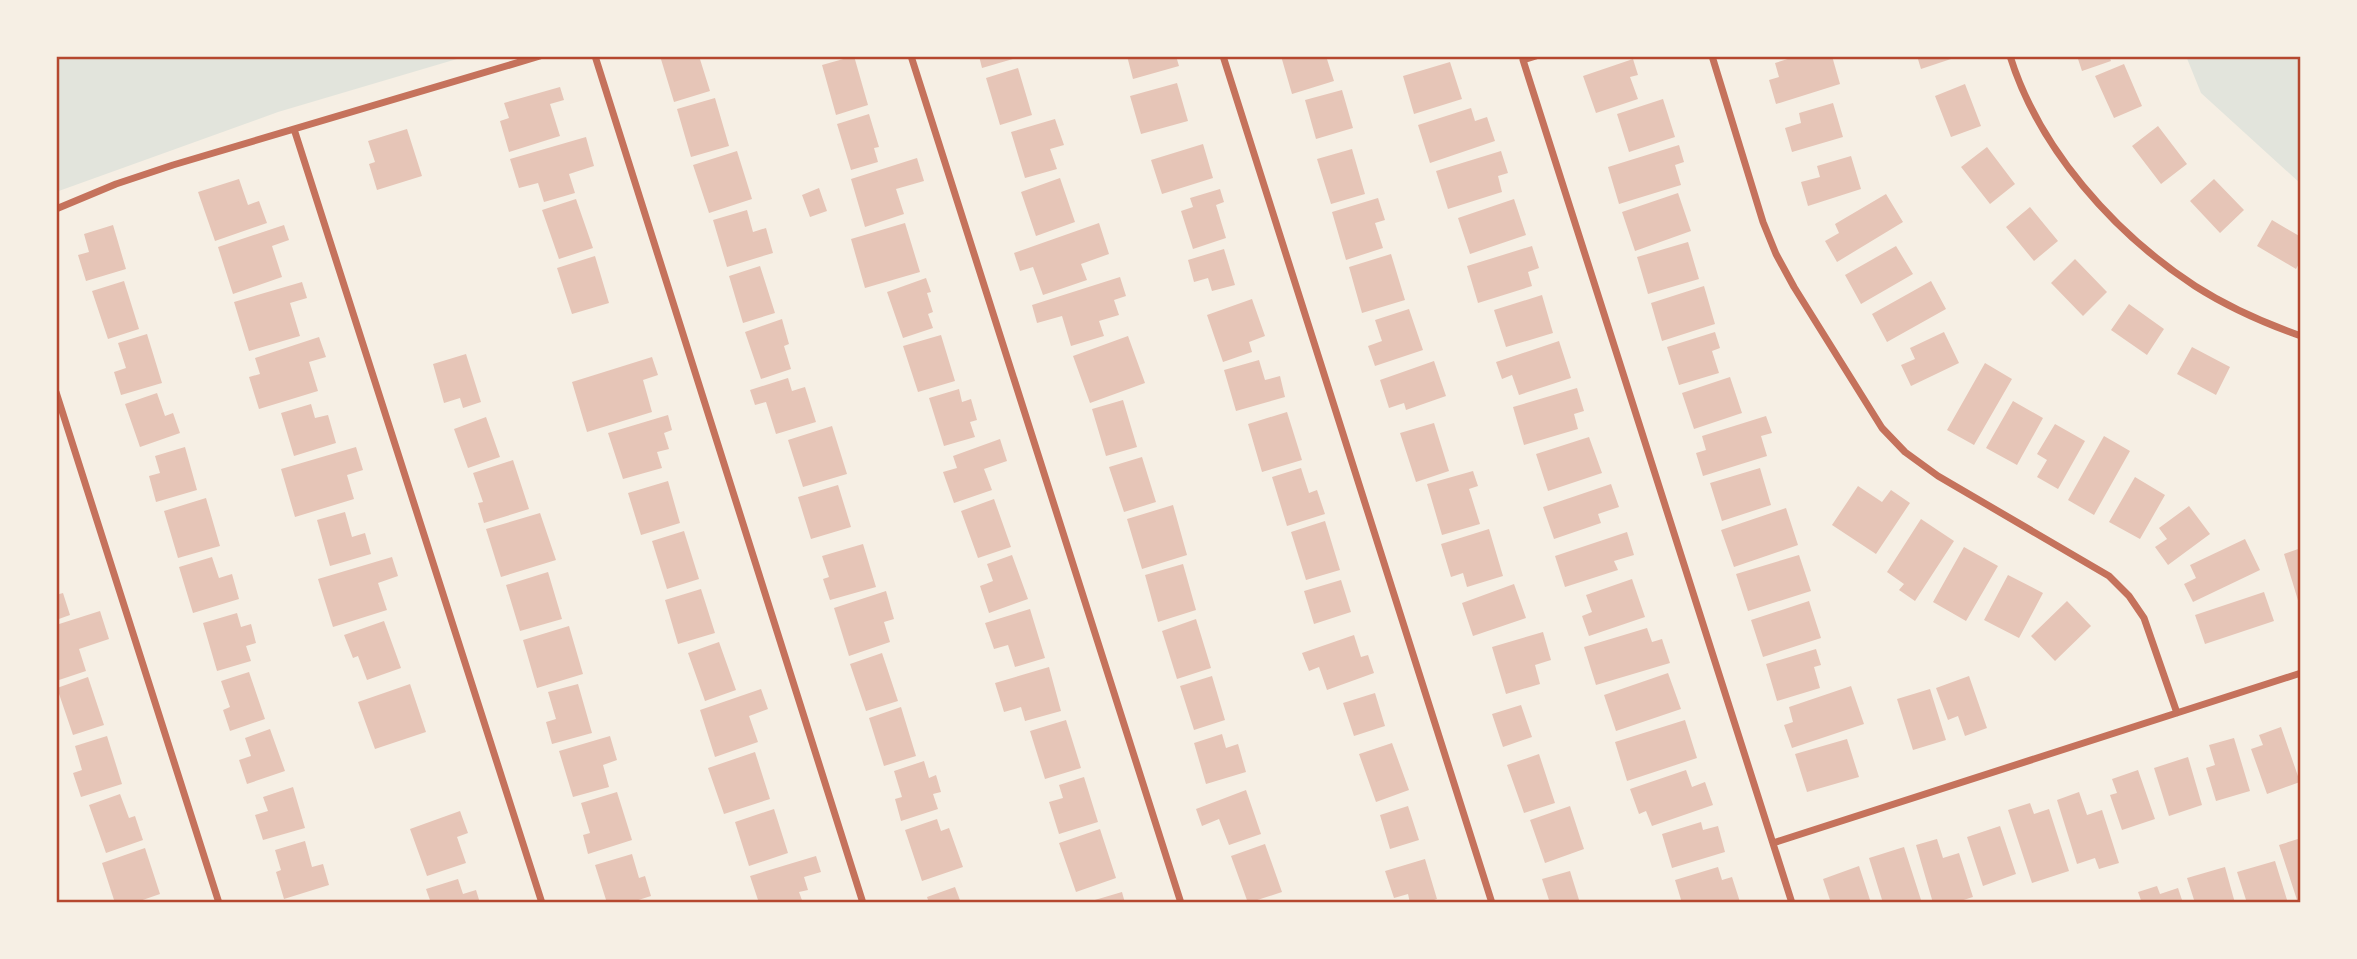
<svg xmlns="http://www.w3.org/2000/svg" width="2357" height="959" font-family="'Asap Condensed',sans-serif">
	<rect width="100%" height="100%" fill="#f6efe4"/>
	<path fill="#e2e4dc" d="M56,56h411l-189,56 -222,80z
		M2186,56h115v128l-100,-91z"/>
	<path fill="#e6c5b7" d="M660,56h39l11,35 -36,11z
		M854,56l14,49 -32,10 -14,-50z
		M979,56h41v1l-38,11z
		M1127,56h49l3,10 -46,13z
		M1281,56h45l8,25 -42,13z
		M1797,56h35l8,28 -64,20 -7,-24 10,-3 -4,-14z
		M1917,56h33l1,3 -30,10z
		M2077,56h32l2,5 -29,10z
		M1633,59l5,16 -8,2 8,22 -42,14 -13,-37z
		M1450,62l12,37 -48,15 -11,-38z
		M2124,64l18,42 -28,12 -19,-42z
		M1018,68l14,47 -32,10 -14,-47z
		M1177,83l11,38 -47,13 -11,-38z
		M1965,84l16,42 -30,11 -16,-41z
		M560,87l4,13 -14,4 10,32 -51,16 -9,-31 9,-3 -5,-15z
		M1342,90l11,38 -37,11 -11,-39z
		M715,98l14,48 -38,11 -14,-48z
		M1663,99l12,38 -46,15 -12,-38z
		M1833,103l10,34 -51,15 -7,-24 16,-5 -2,-10z
		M1471,108l4,13 12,-4 8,24 -65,22 -12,-38z
		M869,114l10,33 -5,1 4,14 -27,8 -14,-46z
		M1055,119l9,26 -14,4 7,20 -32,9 -14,-46z
		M2158,126l29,38 -26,20 -29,-38z
		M407,129l15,47 -45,14 -8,-26 6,-2 -7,-21z
		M586,137l8,29 -25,8 6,19 -31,9 -6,-19 -19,5 -9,-29z
		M1203,144l10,34 -51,16 -11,-34z
		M1679,145l5,17 -9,3 6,20 -62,19 -11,-37z
		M1987,147l28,37 -25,20 -29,-37z
		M1352,149l13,45 -34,10 -14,-45z
		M737,151l15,48 -43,14 -16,-48z
		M1501,151l7,22 -10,3 4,16 -54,17 -12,-38z
		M1851,156l10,33 -53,17 -7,-24 19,-5 -3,-11z
		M917,158l7,23 -28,8 8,25 -39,13 -14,-48z
		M1060,178l15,44 -39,14 -15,-44z
		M239,179l9,26 11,-4 8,22 -52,18 -17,-49z
		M2214,179l30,31 -24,23 -30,-32z
		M819,188l8,23 -17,6 -8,-22z
		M1220,189l4,13 -8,3 10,33 -33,11 -12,-38 12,-4 -3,-9z
		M1678,193l13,38 -56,20 -13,-39z
		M1886,194l17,28 -66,40 -12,-21 14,-8 -4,-9z
		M1378,198l7,22 -10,3 8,25 -37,12 -14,-48z
		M576,199l17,49 -34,11 -17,-49z
		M1514,199l12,36 -56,19 -12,-36z
		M2030,207l28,34 -24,20 -28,-34z
		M747,210l6,22 13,-4 7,25 -46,14 -14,-47z
		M2272,220l29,17v23l-5,9 -39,-23z
		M905,223l15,49 -55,16 -14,-49z
		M1099,223l10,31 -28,10 6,16 -44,15 -10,-28 -13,4 -6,-18z
		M113,225l13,44 -40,12 -8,-26 11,-3 -5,-18z
		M284,225l5,15 -17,6 10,31 -49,17 -15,-47z
		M1688,242l11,37 -51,15 -11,-37z
		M1532,246l7,22 -11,4 4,14 -54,17 -11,-37z
		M1896,246l17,28 -52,30 -16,-29z
		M1224,249l11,36 -23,6 -4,-13 -14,4 -6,-22z
		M1391,254l14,46 -43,13 -13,-46z
		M595,256l14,47 -37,11 -15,-46z
		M2075,259l32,33 -24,24 -32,-33z
		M760,266l15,47 -32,10 -14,-47z
		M1120,277l6,19 -12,4 5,15 -20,6 5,15 -33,10 -9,-30 -25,7 -5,-18z
		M926,278l5,14 -4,1 6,19 -5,2 5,14 -30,10 -16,-46z
		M124,281l15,48 -31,10 -16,-48z
		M1931,281l15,28 -59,33 -15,-28z
		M302,282l5,16 -17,5 10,33 -51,15 -15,-49z
		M1704,286l11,38 -53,17 -11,-38z
		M1542,295l11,38 -47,14 -12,-37z
		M1252,299l13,37 -16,6 3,10 -29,10 -16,-47z
		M2129,304l35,25 -17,26 -36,-25z
		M1409,309l14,41 -48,16 -7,-20 14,-5 -7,-21z
		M782,319l7,25 -5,2 7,23 -30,10 -16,-47z
		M1715,332l5,16 -8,3 7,22 -40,12 -12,-38z
		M1944,332l15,31 -48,23 -10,-21 14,-6 -5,-11z
		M147,334l15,49 -41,12 -7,-23 12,-4 -8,-25z
		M941,335l14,46 -37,11 -15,-46z
		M1128,336l17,47 -55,20 -17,-47z
		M319,337l7,20 -17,5 9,29 -59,18 -10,-32 11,-3 -5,-16z
		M1559,341l12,37 -52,17 -7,-20 -10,4 -6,-17z
		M2192,347l38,20 -14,28 -39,-21z
		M466,354l15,48 -18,6 -3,-10 -16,5 -11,-39z
		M652,357l6,18 -15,5 9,32 -65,20 -15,-50z
		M1259,360l6,20 15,-4 5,21 -49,14 -12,-41z
		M1434,361l12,35 -40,14 -2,-7 -15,5 -9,-28z
		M1985,363l27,16 -38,66 -27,-15z
		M1730,377l12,36 -48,16 -12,-36z
		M788,378l4,13 13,-4 11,35 -40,12 -10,-32 -11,3 -5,-15z
		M1577,388l7,23 -10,3 4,15 -54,16 -11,-38z
		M959,389l3,13 9,-3 6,21 -7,2 5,15 -31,9 -15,-48z
		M157,393l8,23 8,-3 7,20 -40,14 -15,-43z
		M1123,400l14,47 -31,9 -14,-47z
		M2013,401l30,17 -26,47 -31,-17z
		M311,404l4,14 13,-3 8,28 -42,13 -13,-43z
		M1287,412l15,48 -40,12 -14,-48z
		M668,415l4,15 -8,3 5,16 -12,3 5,16 -39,11 -15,-46z
		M1766,416l6,17 -11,3 6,20 -64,20 -7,-23 10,-3 -4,-14z
		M486,417l14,40 -32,11 -14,-39z
		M1434,423l15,48 -33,11 -16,-49z
		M2055,424l30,17 -27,48 -21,-12 10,-17 -10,-6z
		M832,426l15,48 -44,13 -15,-47z
		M2104,436l26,15 -36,64 -26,-15z
		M1589,437l13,36 -54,18 -12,-37z
		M1000,439l7,22 -23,8 8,21 -38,13 -11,-31 14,-4 -4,-12z
		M185,447l12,43 -41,12 -7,-26 11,-3 -5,-17z
		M356,447l7,23 -16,5 7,24 -59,18 -14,-48z
		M1142,457l14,45 -32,10 -15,-45z
		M513,460l16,49 -45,14 -6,-20 5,-1 -10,-29z
		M1301,468l8,25 8,-3 8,24 -38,12 -15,-49z
		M1760,468l11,37 -49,16 -12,-38z
		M1473,471l5,15 -9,3 11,35 -38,11 -15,-51z
		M2135,477l30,18 -25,44 -31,-17z
		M668,481l12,42 -39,12 -13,-42z
		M1611,484l8,23 -21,7 3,9 -47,16 -11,-32z
		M838,485l13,42 -40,12 -13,-42z
		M1858,486l24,16 9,-12 19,13 -34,51 -44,-29z
		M206,498l14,48 -42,12 -14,-47z
		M994,499l17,48 -33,11 -17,-47z
		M1173,505l14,50 -45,14 -15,-50z
		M2189,506l21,28 -42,31 -13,-18 12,-8 -8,-11z
		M1786,508l12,37 -64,22 -13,-37z
		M345,512l7,25 13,-4 6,21 -41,12 -13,-46z
		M540,513l16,47 -55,17 -15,-48z
		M1921,519l33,22 -39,60 -16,-11 5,-6 -17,-12z
		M1325,521l15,49 -34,10 -15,-48z
		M1489,529l14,47 -36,11 -4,-14 -12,4 -10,-33z
		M684,531l15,48 -32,10 -15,-48z
		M1627,532l7,23 -20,6 4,9 -53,17 -10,-31z
		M2245,539l15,31 -67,32 -9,-18 12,-6 -6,-13z
		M863,544l13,43 -46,13 -7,-21 6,-2 -7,-21z
		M1964,547l34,19 -32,55 -33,-19z
		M2301,548v59h-1l-16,-53z
		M1012,555l16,44 -39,14 -9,-27 13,-5 -6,-17z
		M1799,555l12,36 -63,20 -12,-37z
		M212,557l7,21 13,-4 7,25 -46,14 -14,-46z
		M392,557l6,19 -20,7 9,27 -54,17 -15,-48z
		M1183,564l13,46 -38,12 -13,-47z
		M548,572l14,47 -42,12 -14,-46z
		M2008,575l35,18 -24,45 -35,-18z
		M1632,579l13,38 -56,19 -7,-20 10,-4 -6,-17z
		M1341,580l10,32 -37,12 -10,-33z
		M1514,584l12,34 -53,18 -11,-33z
		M701,589l14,44 -37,11 -13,-44z
		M886,591l8,28 -10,3 6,20 -41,14 -15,-48z
		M2264,592l10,29 -69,23 -10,-29z
		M63,593l7,22 -14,5v-25z
		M1809,601l12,37 -58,19 -12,-37z
		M2067,601l24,25 -36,35 -24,-25z
		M1030,609l15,49 -30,9 -7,-22 -14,4 -9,-26z
		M100,611l9,28 -30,10 7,22 -30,10v-56z
		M237,613l4,14 10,-3 5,19 -10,3 5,15 -34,10 -14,-48z
		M1196,619l15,49 -34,11 -15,-48z
		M384,621l17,47 -34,12 -9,-24 -5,2 -9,-23z
		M569,626l14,48 -46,14 -14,-48z
		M1647,628l5,14 10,-3 8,24 -74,22 -12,-38z
		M1543,632l8,28 -16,5 5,19 -34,10 -14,-47z
		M1354,635l7,22 7,-2 6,18 -47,17 -8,-23 -10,4 -7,-18z
		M719,642l17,48 -31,11 -17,-48z
		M1816,649l5,16 -7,2 6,21 -43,13 -11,-37z
		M882,653l16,48 -32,10 -16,-47z
		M1049,667l12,44 -36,10 -4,-14 -17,5 -9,-29z
		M249,672l16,47 -35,12 -7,-21 7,-3 -9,-26z
		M1668,673l13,36 -65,22 -12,-36z
		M1212,676l13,44 -31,10 -14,-44z
		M1969,676l18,52 -22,8 -7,-20 -10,4 -12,-32z
		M88,677l16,48 -31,10 -16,-47z
		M410,684l16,48 -51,17 -17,-47z
		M578,684l14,49 -40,11 -6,-22 10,-3 -8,-27z
		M1851,686l13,38 -72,24 -8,-23 9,-3 -4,-15z
		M761,689l7,20 -19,7 9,26 -43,15 -15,-47z
		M1930,689l16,51 -33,10 -16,-51z
		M1375,693l10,33 -31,10 -11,-33z
		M1521,705l11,32 -29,10 -11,-33z
		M901,707l15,49 -32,10 -15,-48z
		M1066,720l15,48 -36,11 -15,-48z
		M1685,720l12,38 -70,23 -12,-39z
		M2281,727l19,55 -33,12 -16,-45 12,-4 -4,-10z
		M270,729l15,42 -38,13 -8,-24 12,-4 -6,-18z
		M1222,734l4,14 12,-4 8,28 -40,12 -12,-41z
		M107,736l15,48 -41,13 -8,-24 9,-3 -7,-24z
		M610,736l7,24 -14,5 6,22 -36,10 -14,-46z
		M2234,738l16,53 -34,10 -10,-33 9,-3 -6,-20z
		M1847,739l12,38 -52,15 -12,-38z
		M1392,743l17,47 -33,12 -17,-48z
		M755,752l15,47 -46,15 -16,-46z
		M1539,754l16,49 -31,10 -17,-48z
		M2188,757l14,48 -33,11 -15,-48z
		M924,761l5,17 7,-3 5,17 -8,2 5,15 -37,12 -6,-22 7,-2 -8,-26z
		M1686,770l6,17 13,-5 8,23 -61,21 -6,-15 -7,3 -9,-25z
		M2138,770l17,49 -33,11 -12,-35 7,-2 -5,-14z
		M1084,777l14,45 -39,12 -10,-32 14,-4 -4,-13z
		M293,787l12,41 -42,12 -8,-25 13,-4 -5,-14z
		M1246,790l15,44 -32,11 -10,-26 -17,7 -6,-17z
		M617,792l15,48 -44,14 -5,-19 7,-2 -9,-30z
		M2079,792l8,23 15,-5 17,53 -20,6 -4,-11 -18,6 -20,-64z
		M120,794l9,24 6,-2 8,24 -37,13 -17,-48z
		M2030,803l4,11 15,-5 20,62 -37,12 -24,-73z
		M1408,806l11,34 -29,9 -10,-34z
		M1570,806l14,43 -39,14 -15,-43z
		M774,809l14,44 -39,13 -14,-44z
		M460,811l8,22 -11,4 9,26 -39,13 -17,-47z
		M937,819l4,12 8,-3 14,39 -41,14 -17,-51z
		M1701,822l2,8 15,-4 7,26 -53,16 -10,-34z
		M2000,826l16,48 -33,12 -16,-49z
		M1100,829l16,49 -40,14 -17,-49z
		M2301,838v65h-3l-19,-58z
		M1937,839l6,19 16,-5 14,44 -19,6h-21l-17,-58z
		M305,841l7,26 11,-3 6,21 -45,14 -8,-27 5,-2 -6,-20z
		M1265,844l17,48 -34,11 -17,-47z
		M1904,847l18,56h-39l-14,-45z
		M145,848l15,46 -26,9h-19l-13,-40z
		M632,854l7,24 6,-2 6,20 -22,7h-22l-12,-38z
		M816,856l5,16 -17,5 4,13 -9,2 4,11h-44l-9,-27z
		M1425,859l12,40 -12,4h-15l-2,-9 -14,4 -9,-27z
		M2275,861l13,42h-41l-10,-31z
		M1859,866l12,37h-40l-8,-24z
		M1718,867l4,13 10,-3 8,25 -58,1 -7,-23z
		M2225,867l10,36h-40l-8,-25z
		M1570,871l10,32h-30l-8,-24z
		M458,879l5,15 13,-4 4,13h-49l-5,-14z
		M2157,886l3,8 18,-6 5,15h-41l-4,-11z
		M955,887l6,16h-32l-2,-6z
		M1122,892l3,11h-37v-1z"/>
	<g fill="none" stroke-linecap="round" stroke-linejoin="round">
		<path stroke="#c5725c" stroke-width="7" d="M595,56l268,847
			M911,56l270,847
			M1223,56l269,847
			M1536,56l-13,4 269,843
			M1712,56l51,166 13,32 18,33 88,141 23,24 33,24 171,100 20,20 15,22 33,95
			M2010,56c29,93 104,177 185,230 33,21 69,37 106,50
			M294,129l248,774
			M56,209l60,-25 57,-19 367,-109
			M56,392l163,511
			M1773,843l528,-170"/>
	</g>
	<rect width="2357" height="959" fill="none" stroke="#f6efe4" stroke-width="116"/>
	<rect x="58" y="58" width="2241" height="843" fill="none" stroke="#b5482f" stroke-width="2.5"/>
</svg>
